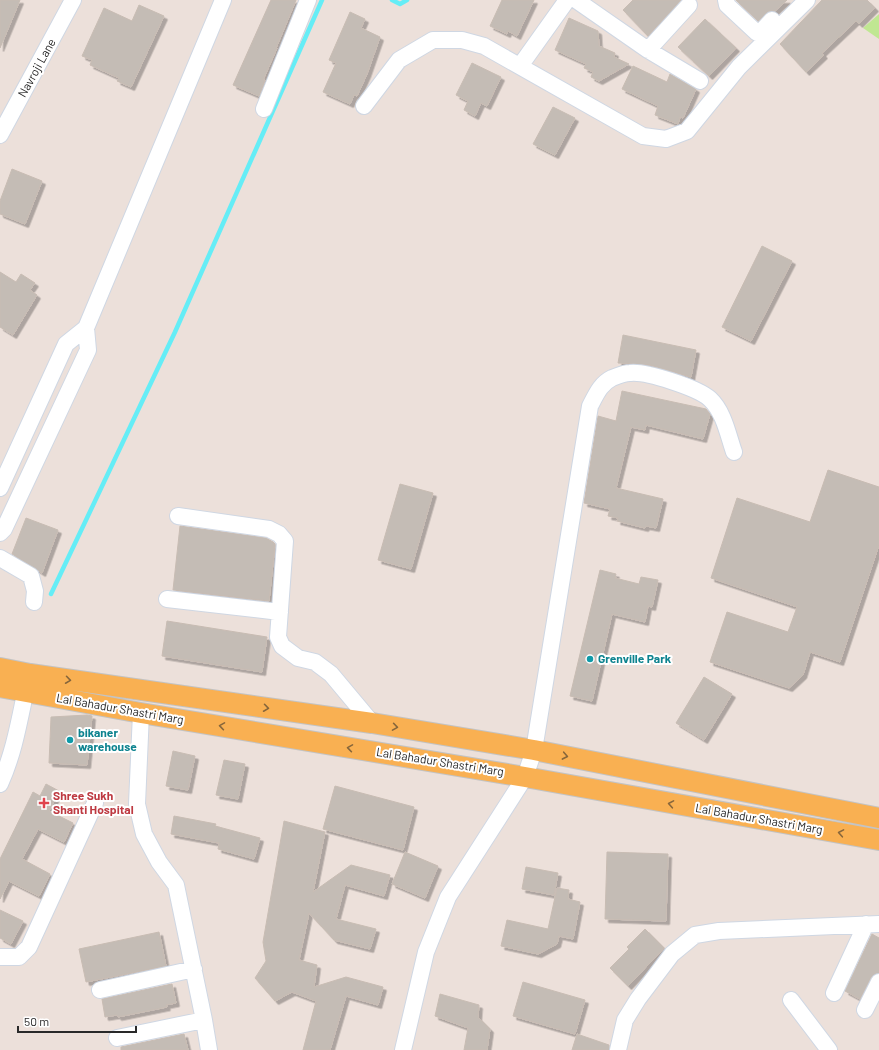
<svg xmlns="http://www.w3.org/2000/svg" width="879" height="1050" font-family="Barlow,sans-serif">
	<defs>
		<filter id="shadow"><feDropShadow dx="3.5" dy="3.5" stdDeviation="0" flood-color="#0004"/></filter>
	</defs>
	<rect width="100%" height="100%" fill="#ece0da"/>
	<path fill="#c0e792" d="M879,14v25l-16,-11z"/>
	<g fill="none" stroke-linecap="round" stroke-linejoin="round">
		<path stroke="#65edf6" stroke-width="4.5" d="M392,0l8,4 7,-4
			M51,594l124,-262 147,-332"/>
	</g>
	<path fill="#c4bcb5" stroke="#c8bcb3" filter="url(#shadow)" d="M0,0h20l-20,48z
		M271,0h25l-20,48h1l-14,32h2l-6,16 -26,-11z
		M502,0h32l-17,36 -9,-5 -1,3 -17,-8z
		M633,0h48l-33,36 -25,-26z
		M736,0h51l-12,11h-6l-11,10z
		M822,0h45l8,8 -16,16 -3,-3 -34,32 2,2 -18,17 -26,-28z
		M139,5l25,11 -33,71 -14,-6 2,-3 -29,-13 2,-5 -10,-4 22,-48 28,13z
		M350,12l15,7 -4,9 19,9 -13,37 -10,22 -3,-1 -4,9 -27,-12 13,-29 -7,-3z
		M569,18l29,13 1,15 16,7 -1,4 15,7 -30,17 -8,-4 2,-5 -9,-4 2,-4 -31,-14z
		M705,19l31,29 -27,28 -31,-29z
		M472,63l29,14 -14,29 -6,-3 -6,13 -11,-6 4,-9 -12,-6z
		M633,66l34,16 3,-8 26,15 -13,29 -3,-1 -2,7 -23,-9 3,-9 -36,-17z
		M553,107l22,11 -20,37 -22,-11z
		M12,169l30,12 -17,43 -25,-10v-13z
		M762,246l30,15 -41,80 -29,-14z
		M0,272l16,10 5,-8 14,9 -5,7 7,5 -24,40 -13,-8z
		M623,335l73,15 -5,27 -41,-12 -32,-2z
		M622,391l84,18 4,5 -7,25 -57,-14 -1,5 -14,-3 -15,61 47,11 -7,29 -10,-2 -1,2 -28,-7 1,-3 -10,-2 2,-7 -26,-6 14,-87 18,5z
		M828,470l51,17v58l-39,117 -30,-10 -7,23 -14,13 -79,-26 17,-50 61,20 9,-25 -86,-29 26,-80 73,24z
		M400,484l33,9 -22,76 -33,-9z
		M26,518l32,12 -16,43 -30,-19z
		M180,526l86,12 7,4 2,2 -6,57 -96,-11z
		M600,570l16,4 -1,4 24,6 2,-7 17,3 -6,27 -4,-1 -3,16 -33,-8 -20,87 -22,-5z
		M167,621l100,16 -5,35 -100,-16z
		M704,677l28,17 -28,46 -28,-17z
		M87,715l5,1 -5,49 -38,-2 2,-46z
		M173,751l22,5 -7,34 -22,-4z
		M224,760l21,4 -7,35 -22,-4z
		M46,784l13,7 -10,20 24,12 -9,19 -26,-13 -16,30 28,15 -11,22 -30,-15 -9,18v-40l33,-67 7,4z
		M335,786l79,21 -11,43 -80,-21z
		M174,816l42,8 -1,2 45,12 -6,21 -36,-10 1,-6 -48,-9z
		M284,821l41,11 -12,60 38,-27 39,10 -6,21 -39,-11 -9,34 40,10 -6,20 -36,-9 -25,-27 -10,47 18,5 -3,22 32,-10 37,10 -5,18 -32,-9 -16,54h-27l13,-49 -24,-9 -17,9 -20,-23 11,-17 -3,-19z
		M405,852l33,14 -13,32 -33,-14z
		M607,852l61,2 -2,67 -61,-2z
		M526,867l32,6 -4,22 -32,-6z
		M557,888l12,2 -1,9 12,3 -7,37 -14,-3 -2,8 -19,10 -37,-8 6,-26 41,9z
		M0,910l23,11 -12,23 -11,-6z
		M645,929l19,19 -36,38 -18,-18 19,-19 -2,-2z
		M159,932l7,34 -80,16 -7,-33z
		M872,934l7,4v35l-8,4 -11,22 -15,-8z
		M523,982l62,18 -10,34 -62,-18z
		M172,984l4,19 -10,2 1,2 -49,10 -1,-2 -12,2 -3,-18z
		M440,994l39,11 -1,12 12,12 -3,21h-23l4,-22 -33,-12z
		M184,1034l4,16h-67v-3z
		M577,1034l32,11v5h-37z"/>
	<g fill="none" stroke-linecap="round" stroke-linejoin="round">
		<g stroke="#cfd7e3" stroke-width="18">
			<path id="minor" d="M576,0l72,50 52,31
				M726,0l1,5 30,28h3l12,-13
				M648,50l41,-45
				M520,66l47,-66
				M364,106l35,-46 34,-20h29l22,6 159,90 23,3 21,-8 52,-64 68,-67
				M264,109l44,-109
				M0,135l73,-135
				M0,488l66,-144 20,-16
				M178,516l91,13 10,5 6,7 -7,96 4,9 16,12 17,4 16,12 41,49
				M0,533l4,-4 84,-179 -2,-22 137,-328
				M0,558l31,18 4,15 -1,11
				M167,599l113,13
				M141,713l-4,91 7,30 15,28 17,23 28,135 5,30
				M0,784c15,-33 20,-68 28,-104
				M0,957h19l10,-10 66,-144
				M100,990l94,-21
				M834,993l32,-69
				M791,1000l38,50
				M865,1010l14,-28
				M117,1038l87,-18
				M403,1050l23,-98 22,-55 77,-120 9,-27 56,-344c6,-11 10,-22 22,-28 5,-2 12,-5 18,-5 16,-2 68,15 80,26 14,13 18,36 24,53
				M618,1050l7,-30 13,-21 34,-45 23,-19 24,-4 160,-7"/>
		</g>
		<g stroke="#c3c3c3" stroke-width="22">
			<path id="major" d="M0,668l30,6 342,49 162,27 345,68
				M0,687l141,26 384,64 354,63"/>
		</g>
		<use href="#minor" stroke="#fff" stroke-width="16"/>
		<use href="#major" stroke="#f9b052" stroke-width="20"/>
	</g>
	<defs><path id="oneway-chevron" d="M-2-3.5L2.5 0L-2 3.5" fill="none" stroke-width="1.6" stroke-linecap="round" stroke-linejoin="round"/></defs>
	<g stroke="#87663b">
		<use href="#oneway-chevron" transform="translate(68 680) rotate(8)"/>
		<use href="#oneway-chevron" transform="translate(266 708) rotate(8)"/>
		<use href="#oneway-chevron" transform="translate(222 726) rotate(-171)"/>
		<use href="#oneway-chevron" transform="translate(395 727) rotate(9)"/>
		<use href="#oneway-chevron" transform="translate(350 748) rotate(-171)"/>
		<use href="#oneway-chevron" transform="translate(565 756) rotate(11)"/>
		<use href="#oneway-chevron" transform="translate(671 804) rotate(-170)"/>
		<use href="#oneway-chevron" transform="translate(841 833) rotate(-170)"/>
	</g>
	<g fill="#0f9aa8" stroke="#fff" stroke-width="1.5">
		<circle cx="590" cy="659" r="4"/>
		<circle cx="70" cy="740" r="4"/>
	</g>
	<path fill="#e0444e" stroke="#fff" stroke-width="1.5" d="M42 797h4v4h4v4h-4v4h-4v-4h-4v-4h4z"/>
	<g text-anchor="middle" stroke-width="4" stroke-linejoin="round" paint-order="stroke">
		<g font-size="12" fill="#292929" stroke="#fff">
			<text transform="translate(37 68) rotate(-61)" y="4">Navroji Lane</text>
			<text transform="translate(120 709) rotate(10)" y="4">Lal Bahadur Shastri Marg</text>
			<text transform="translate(440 762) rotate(9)" y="4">Lal Bahadur Shastri Marg</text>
			<text transform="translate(759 819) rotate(10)" y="4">Lal Bahadur Shastri Marg</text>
		</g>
		<g font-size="12" font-weight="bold" fill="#0d838f" stroke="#fff" text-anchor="start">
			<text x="598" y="663">Grenville Park</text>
			<text x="78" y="737">bikaner<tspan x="78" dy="14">warehouse</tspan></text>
		</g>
		<g font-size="12" font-weight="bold" fill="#be3a42" stroke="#fff" text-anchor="start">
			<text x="53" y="800">Shree Sukh<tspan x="53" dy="14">Shanti Hospital</tspan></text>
		</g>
	</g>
	<path d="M18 1026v6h118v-6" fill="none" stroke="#292929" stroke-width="2"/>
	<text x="24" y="1026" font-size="12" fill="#292929" stroke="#ffffff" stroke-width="3" paint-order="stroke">50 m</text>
</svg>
